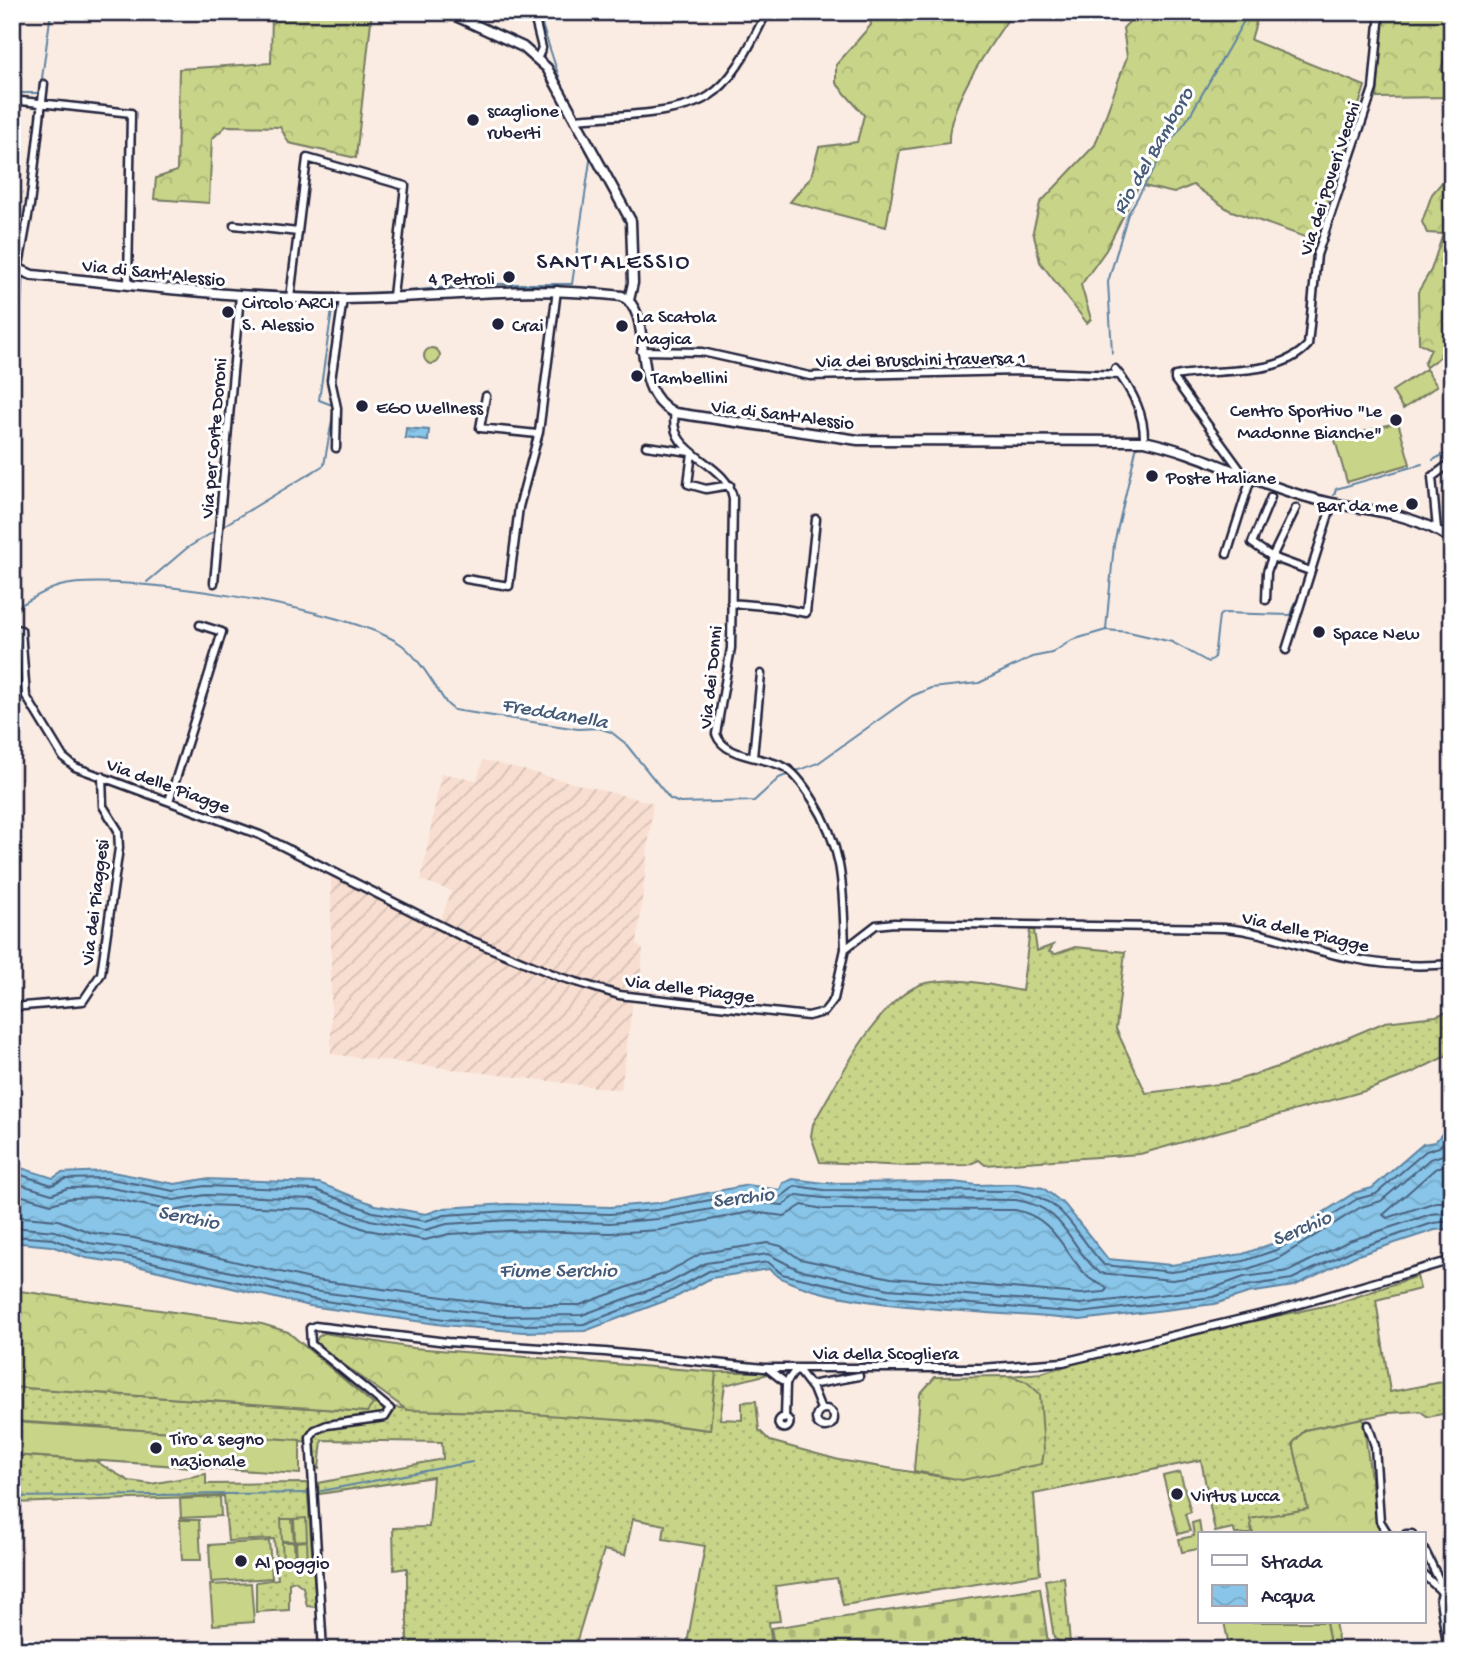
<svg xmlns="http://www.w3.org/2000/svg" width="1464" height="1662" font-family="'Gochi Hand',sans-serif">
	<defs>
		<pattern id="industrial-furrows" width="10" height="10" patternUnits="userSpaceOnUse" patternTransform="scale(1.75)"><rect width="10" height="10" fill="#f8ded0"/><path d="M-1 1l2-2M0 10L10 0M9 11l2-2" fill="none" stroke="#d4beb4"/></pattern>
		<pattern id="grass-dots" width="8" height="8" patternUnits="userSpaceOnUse" patternTransform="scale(1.75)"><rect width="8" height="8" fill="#c8d488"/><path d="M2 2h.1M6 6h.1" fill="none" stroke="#acb676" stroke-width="1.8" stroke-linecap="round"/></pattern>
		<pattern id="forest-crowns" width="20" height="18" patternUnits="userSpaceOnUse" patternTransform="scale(1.75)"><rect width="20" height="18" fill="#c8d488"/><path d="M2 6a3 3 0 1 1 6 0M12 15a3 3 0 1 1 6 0" fill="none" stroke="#acb676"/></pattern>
		<pattern id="cemetery-stones" width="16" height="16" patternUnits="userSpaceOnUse" patternTransform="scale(1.75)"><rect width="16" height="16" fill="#c8d488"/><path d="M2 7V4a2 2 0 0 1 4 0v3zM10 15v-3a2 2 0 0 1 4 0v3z" fill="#acb676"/></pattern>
		<pattern id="water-waves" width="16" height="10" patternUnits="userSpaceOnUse" patternTransform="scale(1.75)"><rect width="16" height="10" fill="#88c5e8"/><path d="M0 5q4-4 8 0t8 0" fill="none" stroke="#75a9c8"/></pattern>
	</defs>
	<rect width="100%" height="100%" fill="#fbece3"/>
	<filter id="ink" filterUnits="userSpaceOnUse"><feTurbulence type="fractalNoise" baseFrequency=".0143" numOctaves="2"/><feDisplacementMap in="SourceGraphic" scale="14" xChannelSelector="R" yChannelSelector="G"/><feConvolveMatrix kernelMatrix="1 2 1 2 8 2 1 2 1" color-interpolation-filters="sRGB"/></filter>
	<g filter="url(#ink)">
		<path fill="url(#industrial-furrows)" d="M483,760l170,43 -16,141 6,5 -4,52h-6l-12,89 -290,-36v-180l107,53 13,-36 -30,-11 20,-107 36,7z"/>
		<path fill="url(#grass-dots)" stroke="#757b62" stroke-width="2" d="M1030,930h4l3,21 16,-6 -4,7 7,2 19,-7 50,5 -9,77 30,64 82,-10 53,-17 104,-44 51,-6 16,-6v43l-38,19 -46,18 -228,64 -155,11 -6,-5 -11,5 -60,1 -88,-4 -9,-26 2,-12c22,-38 68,-131 113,-141 33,-7 64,2 96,8z
			M1417,1276l3,13 -44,11 14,92 62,-12v32l-24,5 -8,-6 -31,2 -84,17 -12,13 15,66 -57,10 1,15h-17l-2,-6 -18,4 -14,-72 -167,34 6,80 -197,31 -6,-27 -62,8 5,35 -11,1 3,26 -86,1 19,-103 -42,-7 2,-14 -32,-6 -8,36 -21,-5 -30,100h-167v-82l-13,2 -1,-42 36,-1 4,-50 -114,17 -1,-11 125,-24 -1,-17 -120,-2 -3,29 -5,-2 -1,-25 -301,-21v-34l355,25 6,-8c43,8 85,7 128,8 70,3 140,9 208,18l7,-58h50l-1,3 -40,10 -5,34 22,1v-18l14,-1 3,29 11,11 69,19 109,18 79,-96 -17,-6 31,-3 83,-24 214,-46z
			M12,1455l83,6 34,20 22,3 55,-10v10l101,-1 9,124 -9,-1 -4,-19 -8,-6 -6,2v27l-33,2v-30l22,-3 -4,-40 -46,2 -4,-45 -212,7z
			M1064,1577l6,66 -7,1 -9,-6 -9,-58z"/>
		<path fill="url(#forest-crowns)" stroke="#757b62" stroke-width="2" d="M272,12h100l-16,146 -67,-15 -9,-16 -54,-1 -14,13 -3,64 -55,-4 2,-21 21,-7 2,-102 92,-6z
			M869,12h144c-22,33 -66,92 -64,131l-49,7 -14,77 -96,-25 21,-25 8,-30 38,-5 7,-27 -28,-32v-18l35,-40z
			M1139,12h120l-8,28 114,46 -49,155 -87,-31 -36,-25 -19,8 -35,-8 -33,65 -25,35 10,34 -4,4 -47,-61 -7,-31 7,-28 55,-58 32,-88 -4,-29z
			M1383,12h69v21l-11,37 11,8v19l-75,1z
			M1449,174h3v282l-4,4 -2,-96 -5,-8 -15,11 -2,-3 7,-15 -12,-6 -1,-51 13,-22 12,-36 -16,-1 -5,-11 10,-28z
			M12,1290l250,34 26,8 85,72 -6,8 -355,-25z
			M324,1333l89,15 303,24 -6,58 -62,-8 -145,-10 -96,-2 -92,-66 3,-7z
			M1010,1376l17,6 13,12 4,57 -2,13 -80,16 -48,-9 6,-77 15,-17z
			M1363,1418l14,106 5,5 -10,5h-119l-3,-15 58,-10 -15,-66 12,-13z
			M1326,1622h9l5,28h-9z"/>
		<path fill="url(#cemetery-stones)" stroke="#757b62" stroke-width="2" d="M1040,1588l8,54 -4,1 1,7h-270l-4,-22z"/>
		<path fill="#c8d488" stroke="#757b62" stroke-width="2" d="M424 356a8 8 0 1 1 16 0a8 8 0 1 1-16 0Z
			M1426,369l11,17 -34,23 -11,-18z
			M1398,422l12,42 -63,18 -12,-42z
			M12,1422l288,18v34l-288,-19z
			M1180,1472l11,40 -6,2 5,17 -12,3 -15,-58z
			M220,1497l1,19 -40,2 -1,-19z
			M306,1518l1,22 -12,1 -1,-22z
			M281,1519h11l2,22h-12z
			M180,1520h19l2,40h-19z
			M1199,1521l2,13 -3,15 -16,3 -3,-13 15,-3 -2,-13z
			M269,1541l3,37 -61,4 -2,-37z
			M307,1541l1,21 -11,1 -1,-21z
			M282,1542h12l1,21h-12z
			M251,1583l3,39 -41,3 -3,-40z
			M1224,1622h102l5,28h-101z"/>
		<path fill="url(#water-waves)" stroke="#5f84a3" stroke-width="2" d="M406,428l23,2 -1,11 -23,-3z
			M1452,1122v106l-17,2 -80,26 -61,30 -46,7 -33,11 -135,16c-64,-8 -272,-10 -311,-51l-58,9 -33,18 -93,35 -62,1 -79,-7 -134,-19 -182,-42 -42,-6 -35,-12 -39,-4v-77l41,13 8,-5 46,-2 68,13 29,-5 115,4 56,22 51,9 18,-6 64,-4 102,3 47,-4 91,-18 32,5 3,-7 10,-4 31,4 129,-1 24,3 40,-1 26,4 22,17 43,54 63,6 72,-11 34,-12 77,-49 18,-5 51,-44 12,-2z"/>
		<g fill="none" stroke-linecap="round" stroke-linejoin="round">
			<path stroke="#4b6380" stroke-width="2" d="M1452,1162l-17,7 -52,46 4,3 49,-16h16
				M12,1172l40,13 13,-6 41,-1 68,13 31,-5 111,4 57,22 52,9 20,-6 64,-4 101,3 47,-4 91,-17 33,4 14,-11 29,4 193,1c51,9 56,42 87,74l68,7 72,-11 35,-12 78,-50 19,-5 50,-43 13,-4 13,-14
				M12,1182l40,12 16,-6 38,-1 68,13 32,-5 108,4 56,21 55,10 22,-6 62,-4 101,3 48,-4 91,-17 34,3 14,-10 26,3 193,2c52,8 51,46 84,73l72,7 73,-10 34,-12 82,-51 20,-6 49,-42 13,-4 9,-8
				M12,1193l39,11 20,-6 34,-1 68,14 34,-6 105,4 55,21 58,10 24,-6 61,-3 101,2 48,-3 91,-18 35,4 17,-11 21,4 192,1c40,7 48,43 74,68 6,5 14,6 18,11l-3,3 -23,2 -190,-16 -91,-19 -19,-13 -13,-3 -66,10 -36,20 -86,32h-77l-188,-25 -181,-42 -42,-5 -34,-13 -46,-4
				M12,1227l43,4 34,12 43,6 181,42 189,25 80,-1 89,-33 35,-19 62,-9 29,15 92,20 191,15 131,-15 33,-12 45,-6 60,-30 82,-27 21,-2
				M12,1236l41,3 34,13 43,5 182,42 132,20 80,6 60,-1 90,-34 35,-19 59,-9 14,12 13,3 92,20 193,16 133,-16 33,-11 46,-7 61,-29 80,-27 19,-2"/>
			<path stroke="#5f84a3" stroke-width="2" d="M538,12l24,74
				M12,93h28l11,-81
				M397,292l84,-8h91l19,-130
				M335,294l57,-2
				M1112,353l-4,-71 20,-68 38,-66 23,-31 60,-105
				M1433,460l19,-10
				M1334,495l2,-6 86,-25
				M223,526l101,-61 10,-56 -2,-4 -13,-5 14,-97
				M147,582l40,-34 28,-17
				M12,610c15,-8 32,-20 48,-24 59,-15 293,23 342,59 19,15 31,39 45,59l7,6 124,19 21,-1 12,4 14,11 45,56 10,4 74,-2 25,-23 10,-4
				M1106,629l8,-85 23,-99
				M794,772l24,-9 94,-67 19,-8 48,-5 53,-26 20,-4 20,-13 34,-10 23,2 43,10 36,20 6,-4 5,-42 4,-3 68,2 5,-14
				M321,1491l151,-29
				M12,1497l297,-4"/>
			<g stroke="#22223b" stroke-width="11">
				<path id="minor" d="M533,12l9,36 -4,9
					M12,100l119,13 -3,171
					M576,119c36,-4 102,-3 133,-23 27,-17 43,-56 58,-84
					M234,225l64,7
					M290,298l17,-140 98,28 -12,110
					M641,351l61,1 108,24 208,-5 102,4
					M1115,369c17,21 30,45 29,72
					M486,396l-6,32 57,6
					M12,408l6,-137 12,-66 14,-121
					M675,413c-9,42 52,48 58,85l-2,150 -15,86c9,25 49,22 70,34 11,7 20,21 27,32 32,50 30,92 32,149
					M646,446l44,6
					M336,448l1,-40 -6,-28 12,-81
					M692,453l-4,31 18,5 24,-4
					M1244,475l-69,-95v-4c41,-9 102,3 133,-31l9,-90 56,-166 7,-77
					M1271,497l-19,46 20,14 24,-49
					M1437,529l-5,-52 20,-15
					M1227,554l24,-76
					M466,579l43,7 10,-79 20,-75 18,-142
					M214,583l26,-288
					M1266,600l1,-28 5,-15 38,14
					M731,603l44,4 31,6 10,-94
					M12,628l9,2 5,66 37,61 12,10 185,68 203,102 97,40 59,18 189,21 16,-4 10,-13 11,-50 31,-24 18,-2 331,5c44,4 82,22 125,30 32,7 69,9 102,6
					M1286,650l46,-146
					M753,757l8,-83
					M169,801l53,-169 -22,-7
					M12,1007l71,-6 18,-27 18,-126 -1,-18 -15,-24 -1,-30
					M767,1368l19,15
					M810,1385l49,-9
					M816 1418a9 9 0 1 1 18 0a9 9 0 1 1-18 0Z
					M778.5 1423a5.5 5.5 0 1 1 11 0a5.5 5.5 0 1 1-11 0Z
					M785,1418l1,-35 11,-15 16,21 8,20
					M1368,1425l7,21 5,75 8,13
					M1406,1534h6
					M1424,1549l17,35 -2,5 3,4 -2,7 8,50
					M1424,1575l15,14
					M1442,1593l10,14
					M323,1650l-13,-213 5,-7 12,-5 58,-8 5,-8 -79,-65 -1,-16 5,-2 132,16 158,10 159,16h217l82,-6 216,-52 173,-50"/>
			</g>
			<g stroke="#22223b" stroke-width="13">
				<path id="tertiary" d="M447,12l76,35 24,21 84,153 2,62 -4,17
					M12,266l20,9c104,10 208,24 313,24 96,-1 179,-15 277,-3 36,20 3,93 53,117l183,27 286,1c55,11 105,40 159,55 49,15 106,12 149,44"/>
			</g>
			<use href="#minor" stroke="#fff" stroke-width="6"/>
			<use href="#tertiary" stroke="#fff" stroke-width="8"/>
		</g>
	</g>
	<g fill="#22223b" stroke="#fff" stroke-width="2.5">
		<circle cx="473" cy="120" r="7"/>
		<circle cx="509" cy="277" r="7"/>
		<circle cx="228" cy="312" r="7"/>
		<circle cx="498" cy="324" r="7"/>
		<circle cx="622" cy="326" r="7"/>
		<circle cx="637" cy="376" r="7"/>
		<circle cx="362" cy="406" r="7"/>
		<circle cx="1396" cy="420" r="7"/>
		<circle cx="1152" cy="476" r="7"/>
		<circle cx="1412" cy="504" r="7"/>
		<circle cx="1319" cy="632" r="7"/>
		<circle cx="156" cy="1448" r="7"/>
		<circle cx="1177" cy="1494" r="7"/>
		<circle cx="241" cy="1561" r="7"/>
	</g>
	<g text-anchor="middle" stroke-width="6" stroke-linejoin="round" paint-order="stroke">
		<g font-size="19" fill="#22223b" stroke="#fff" text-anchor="start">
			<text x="487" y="116">scaglione<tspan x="487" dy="22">ruberti</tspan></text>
			<text x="495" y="284" text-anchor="end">4 Petroli</text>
			<text x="242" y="308">Circolo ARCI<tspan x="242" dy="22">S. Alessio</tspan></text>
			<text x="636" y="322">La Scatola<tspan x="636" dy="22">Magica</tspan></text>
			<text x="512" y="331">Crai</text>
			<text x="651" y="383">Tambellini</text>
			<text x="376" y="413">EGO Wellness</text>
			<text x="1382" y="416" text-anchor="end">Centro Sportivo "Le<tspan x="1382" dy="22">Madonne Bianche"</tspan></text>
			<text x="1166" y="483">Poste Italiane</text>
			<text x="1398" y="511" text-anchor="end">Bar da me</text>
			<text x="1333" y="639">Space New</text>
			<text x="170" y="1444">Tiro a segno<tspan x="170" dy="22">nazionale</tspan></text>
			<text x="1191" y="1501">Virtus Lucca</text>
			<text x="255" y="1568">Al poggio</text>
		</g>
		<g font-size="19" fill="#22223b" stroke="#fff">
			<text transform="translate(1328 178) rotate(-72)" y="7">Via dei Poveri Vecchi</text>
			<text transform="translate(154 271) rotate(6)" y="7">Via di Sant'Alessio</text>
			<text transform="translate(921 358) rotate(-1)" y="7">Via dei Bruschini traversa 1</text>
			<text transform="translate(783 413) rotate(7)" y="7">Via di Sant'Alessio</text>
			<text transform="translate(212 438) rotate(-85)" y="7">Via per Corte Doroni</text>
			<text transform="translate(709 677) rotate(-84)" y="7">Via dei Donni</text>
			<text transform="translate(169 784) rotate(20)" y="7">Via delle Piagge</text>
			<text transform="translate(93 902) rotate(-83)" y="7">Via dei Piaggesi</text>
			<text transform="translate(1306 930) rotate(13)" y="7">Via delle Piagge</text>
			<text transform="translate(690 987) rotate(7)" y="7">Via delle Piagge</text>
			<text x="886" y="1359">Via della Scogliera</text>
		</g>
		<g font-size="21" font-style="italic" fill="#465b78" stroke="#fff">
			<text transform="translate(1152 150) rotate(-60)" y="7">Rio del Bamboro</text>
			<text transform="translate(555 712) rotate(10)" y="7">Freddanella</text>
			<text transform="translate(743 1196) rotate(-7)" y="7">Serchio</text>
			<text transform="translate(189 1216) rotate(11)" y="7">Serchio</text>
			<text transform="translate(1301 1227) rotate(-23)" y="7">Serchio</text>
			<text x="558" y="1276">Fiume Serchio</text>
		</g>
		<g font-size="23" letter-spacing="2" fill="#22223b" stroke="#fff">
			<text x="614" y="268">SANT'ALESSIO</text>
		</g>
	</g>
	<rect width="1464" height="1662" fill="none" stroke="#fff" stroke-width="42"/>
	<rect x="21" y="21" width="1422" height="1620" fill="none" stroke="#22223b" stroke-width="2.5" filter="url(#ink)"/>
	<rect x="1198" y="1532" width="228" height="91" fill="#ffffff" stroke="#a7a7b1" stroke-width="2"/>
	<rect x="1212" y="1555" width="35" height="10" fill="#ffffff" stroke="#a7a7b1" stroke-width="2"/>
	<text x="1261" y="1568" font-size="21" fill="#22223b">Strada</text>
	<rect x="1212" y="1585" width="35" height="21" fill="url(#water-waves)" stroke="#a7a7b1" stroke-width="2"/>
	<text x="1261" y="1602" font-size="21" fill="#22223b">Acqua</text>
</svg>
